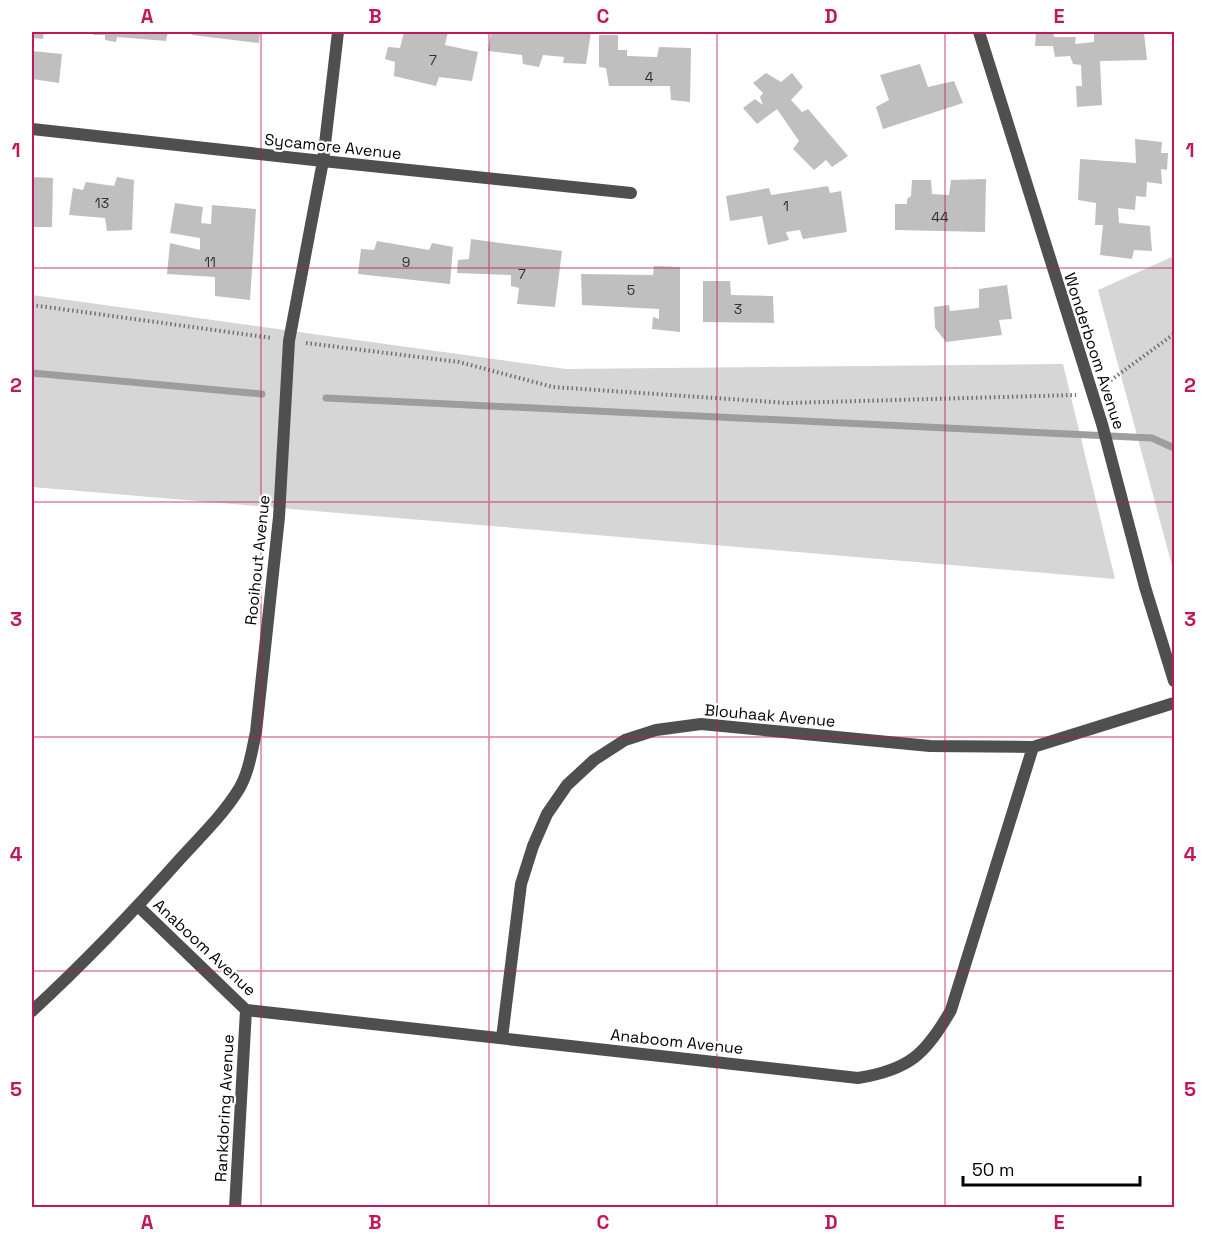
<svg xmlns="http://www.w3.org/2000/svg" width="1206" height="1239" font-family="'Space Grotesk',sans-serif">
	<rect width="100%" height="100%" fill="#fff"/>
	<path fill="#d6d6d6" d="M1174,256v317l-76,-283z
		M32,295l534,74 497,-5 52,215 -1083,-92z"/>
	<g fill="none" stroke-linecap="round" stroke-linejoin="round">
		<path stroke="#9d9d9d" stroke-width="7" d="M32,373l230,21
			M326,398l826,40 22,10"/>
	</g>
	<path fill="#bfbfbf" d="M32,32h12l-1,7 -11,-1z
		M93,32h75l-2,9 -49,-4 -1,5 -11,-2v-5h-12z
		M192,32h68l-1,11 -67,-8z
		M404,32h44l-3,13 33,7 -6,29 -33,-4 -3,9 -42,-10 1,-14 -10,-3 3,-12 12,1z
		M491,32h100l-5,32 -23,-1 1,-6 -21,-2 -4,12 -16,-3 -1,-9 -34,-4z
		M1036,32h17l1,5h22l-1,7 19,-2v-9l50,-1 3,28 -47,1 2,44 -25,2 -1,-21h6l-1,-21 -8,-1 -3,-8 -15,1 -2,-11h-18z
		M599,35h19v15h9v6l30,1 2,-10 32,1 -1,54 -19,-2 -1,-14h-61l-3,-18 -7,-1z
		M32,51l30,3 -3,29 -27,-4z
		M920,64l8,23 26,-6 9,22 -80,26 -7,-22 13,-7 -9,-25z
		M766,73l15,9 11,-9 11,14 -12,13 11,12 6,-3 40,47 -16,11 -6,-7 -12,10 -21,-21 6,-8 -22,-32 -20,15 -14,-16 12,-9 8,6 -3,-8 3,-4 -10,-10z
		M1135,139l27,3 -1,11h7l-1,17 -6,-1 1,15 -15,-2 -1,15 -10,-1 -1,14 -17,-2 1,15 31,3 2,25 -18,-1 -2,9 -32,-4 3,-30h-8l1,-22 -18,-3 2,-41 56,4z
		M32,177l21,1 -1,49h-20z
		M117,177l17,3 -2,50 -25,1 -2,-13 -36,-3 4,-27 10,2 3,-8 28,4z
		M986,179l-1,53 -90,-2v-26h12v-5l4,-3 1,-16h19l1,14 17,1 2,-15z
		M828,186l2,7 11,-2 6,41 -44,7 -3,-9 -14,2 3,8 -21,5 -6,-29 -32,5 -4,-25 43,-8 2,7z
		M175,203l28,4 -2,16 10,1 1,-19 44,4 -6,91 -35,-4v-19l-48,-3 3,-31 30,7v-12l-30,-5z
		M471,239l91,12 -7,56 -38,-3 2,-16 -8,-2v-11l-54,-2 1,-13 11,-1z
		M377,241l52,9 3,-7 21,4 -3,37 -92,-10 3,-25 13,1z
		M654,266l26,1v65l-28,-3 1,-12 6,2v-10l-77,-4 -1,-31 72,1z
		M703,281h27l1,14 42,1 1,27 -71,-1z
		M1007,285l5,34 -13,1 3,15 -56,7 -11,-14 -1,-21 15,-2 1,6 29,-3v-19z"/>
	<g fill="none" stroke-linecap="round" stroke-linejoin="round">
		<path stroke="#717171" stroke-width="4" stroke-dasharray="1.5 3" stroke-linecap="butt" d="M32,305l240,33
			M306,343l153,19 94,25 235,16 288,-8
			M1107,383l67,-49"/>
		<path stroke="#4f4f4f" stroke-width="12" d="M979,32l123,392 43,163 29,94
			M32,129l291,32 308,32
			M138,906l108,104 612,68c51,-8 68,-24 93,-68l82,-263
			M32,1011c52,-48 101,-99 148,-152 20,-22 43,-44 59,-70 10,-17 13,-39 17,-57l23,-215 10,-176 34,-180 15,-129
			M502,1038l19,-154 12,-38 14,-32 20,-29 27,-25 31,-20 31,-10 45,-6 229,22 103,1 141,-44
			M235,1208l11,-198"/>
	</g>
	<path fill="none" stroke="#c2185b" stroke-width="1.5" stroke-opacity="0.55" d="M261,32v1176M489,32v1176M717,32v1176M945,32v1176M32,268h1142M32,502h1142M32,737h1142M32,971h1142"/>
	<g text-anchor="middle" stroke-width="4.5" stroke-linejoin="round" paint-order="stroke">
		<g font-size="14" fill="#303030">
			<text x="433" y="65">7</text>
			<text x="649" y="82">4</text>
			<text x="102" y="208">13</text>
			<text x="786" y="211">1</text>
			<text x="940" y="222">44</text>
			<text x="210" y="267">11</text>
			<text x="406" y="267">9</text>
			<text x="522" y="279">7</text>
			<text x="631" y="295">5</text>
			<text x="738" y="314">3</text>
		</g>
		<g font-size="16" fill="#000" stroke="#fff">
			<text transform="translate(333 146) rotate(6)" y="6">Sycamore Avenue</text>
			<text transform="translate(1095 351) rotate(72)" y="6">Wonderboom Avenue</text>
			<text transform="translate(257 560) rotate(-84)" y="6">Rooihout Avenue</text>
			<text transform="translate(770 715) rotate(5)" y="6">Blouhaak Avenue</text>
			<text transform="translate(205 947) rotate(43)" y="6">Anaboom Avenue</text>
			<text transform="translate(677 1041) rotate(6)" y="6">Anaboom Avenue</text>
			<text transform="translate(224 1108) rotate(-87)" y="6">Rankdoring Avenue</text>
		</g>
	</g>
	<rect width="1206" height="1239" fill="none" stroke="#ffffff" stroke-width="66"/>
	<path d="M963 1176v9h177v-9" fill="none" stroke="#000000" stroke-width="3"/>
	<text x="972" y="1176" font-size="18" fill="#000000" stroke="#ffffff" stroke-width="4.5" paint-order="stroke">50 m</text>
	<rect x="33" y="33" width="1140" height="1173" fill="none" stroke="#c2185b" stroke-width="2"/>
	<g font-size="20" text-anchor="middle" font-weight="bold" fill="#c2185b">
		<text x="147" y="23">A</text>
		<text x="375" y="23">B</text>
		<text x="603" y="23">C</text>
		<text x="831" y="23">D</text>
		<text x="1059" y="23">E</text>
		<text x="16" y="157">1</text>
		<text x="1190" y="157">1</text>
		<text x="16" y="392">2</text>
		<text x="1190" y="392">2</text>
		<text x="16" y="626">3</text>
		<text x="1190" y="626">3</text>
		<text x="16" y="861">4</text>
		<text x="1190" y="861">4</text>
		<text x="16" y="1096">5</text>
		<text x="1190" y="1096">5</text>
		<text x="147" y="1229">A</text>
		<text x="375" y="1229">B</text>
		<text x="603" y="1229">C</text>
		<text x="831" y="1229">D</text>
		<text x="1059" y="1229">E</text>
	</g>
</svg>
